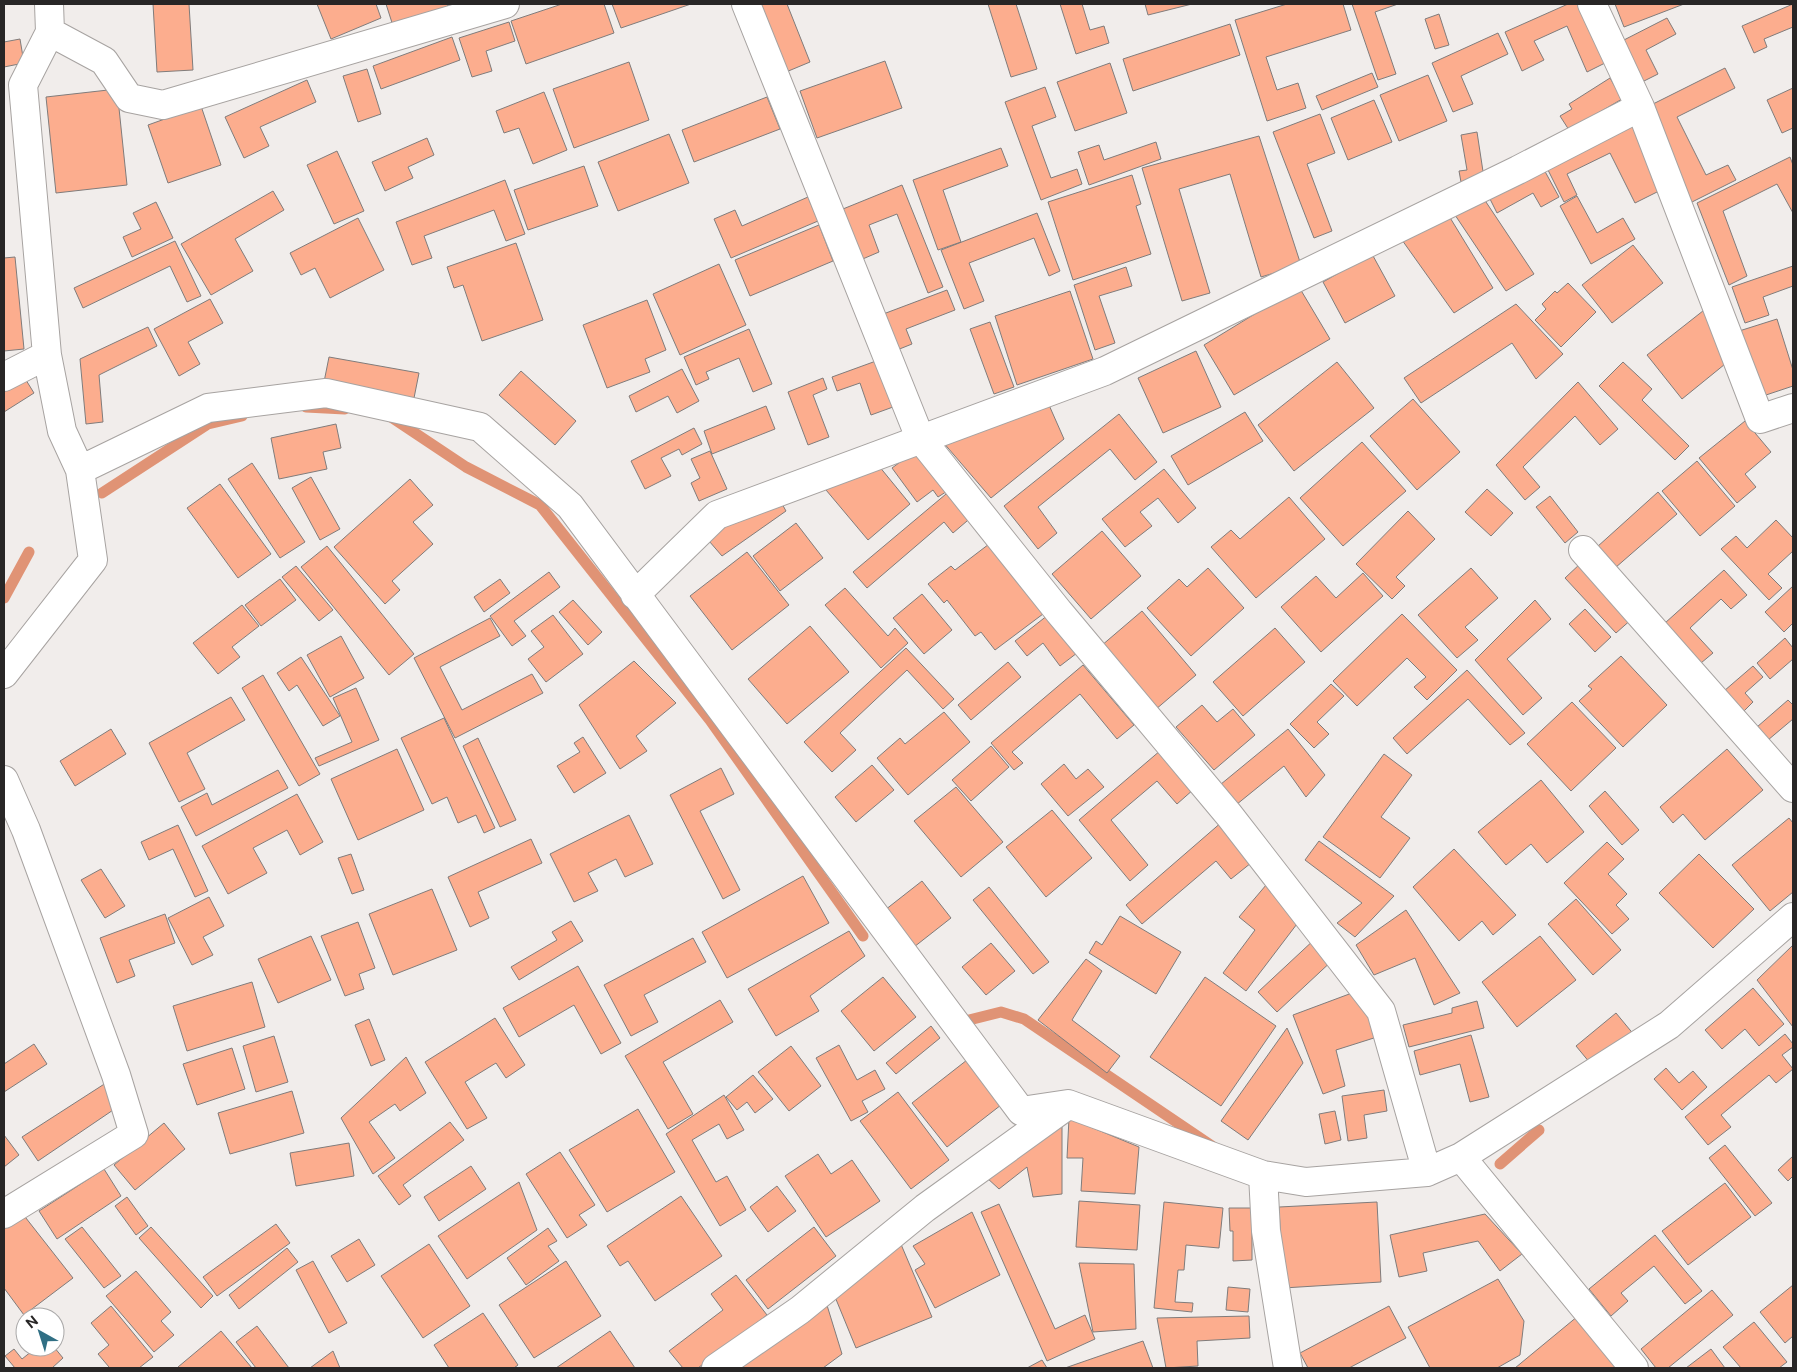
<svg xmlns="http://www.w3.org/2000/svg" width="1797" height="1372" font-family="'Public Sans',sans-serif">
	<rect width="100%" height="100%" fill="#f1edeb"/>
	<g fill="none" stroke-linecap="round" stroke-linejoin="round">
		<path stroke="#e09375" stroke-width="11" d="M306,407l39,2
			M388,415l78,52 74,38 170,215 153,216
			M102,493l106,-69 34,-8
			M4,598l25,-46
			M957,1023l44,-11 23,7 188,127
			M1500,1164l39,-34"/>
	</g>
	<path fill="#fcad8e" stroke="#807c7b" d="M153,4h36l4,66 -36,2z
		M317,4h59l5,14 -50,21z
		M386,4h61l3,7 -56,18z
		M562,4h42l10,29 -88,31 -15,-43z
		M612,4h79l-70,24z
		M759,4h28l23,58 -24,10z
		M988,4h28l21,65 -26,8z
		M1060,4h22l8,26 14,-4 5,17 -33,11z
		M1145,4h47l-44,11z
		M1287,4h56l8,26 -85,27 11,33 21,-7 8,25 -39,13 -32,-101z
		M1352,4h46l-23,8 21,62 -18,6z
		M1568,4h11l26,59 -18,9 -20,-46 -33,15 10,19 -22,11 -17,-39z
		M1615,4h69l-60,23z
		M1793,4v23l-29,12 3,8 -13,6 -12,-27z
		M1439,14l10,31 -14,4 -10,-30z
		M1667,18l9,16 -30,16 12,24 -18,9 -20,-41z
		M509,22l6,19 -29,10 6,20 -20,6 -13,-39z
		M1230,24l10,31 -107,36 -10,-32z
		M1498,33l10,21 -47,22 12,28 -20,8 -21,-49z
		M452,37l8,23 -79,29 -8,-23z
		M20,39l4,24 -20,4v-25z
		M885,61l17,47 -85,30 -17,-47z
		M629,62l20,58 -75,28 -21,-59z
		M1110,63l17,50 -52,18 -18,-49z
		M1725,68l10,20 -58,29 29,58 22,-10 8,15 -46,23 -47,-94z
		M367,69l14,45 -23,8 -15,-46z
		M1372,73l6,14 -56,23 -6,-14z
		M1428,75l19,46 -48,20 -19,-46z
		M1610,78l12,21 -53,31 -9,-14 12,-7 -3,-5z
		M307,80l9,22 -56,25 9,19 -25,12 -19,-41z
		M1045,87l11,30 -24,9 19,52 26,-9 5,15 -41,16 -36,-98z
		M1793,88v40l-11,5 -15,-33z
		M117,89l10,96 -71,8 -10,-96z
		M544,92l23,58 -34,14 -14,-36 -15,5 -8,-22z
		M767,97l13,32 -86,33 -12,-32z
		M1374,100l18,42 -44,18 -17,-42z
		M201,106l20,59 -53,18 -20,-58z
		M1320,114l15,39 -28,11 25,67 -18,7 -41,-106z
		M1631,116l36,71 -32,16 -25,-50 -43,21 10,21 -13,7 -19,-38z
		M1477,132l7,46 -23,4 -2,-11 8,-1 -6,-35z
		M669,134l20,49 -71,28 -20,-49z
		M1259,136l42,129 -40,12 -31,-103 -51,15 31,104 -28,8 -40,-133z
		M427,138l7,17 -26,12 5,11 -28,13 -13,-29z
		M1156,142l5,17 -72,26 -11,-33 21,-7 5,15z
		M1001,148l7,18 -65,24 18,52 -23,8 -25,-70z
		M337,151l27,60 -30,13 -27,-59z
		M1790,157l3,8v48l-16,-29 -54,27 24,65 -18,9 -32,-82z
		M584,166l14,40 -70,24 -14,-40z
		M1542,166l17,31 -18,10 -8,-14 -36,20 -9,-18z
		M1132,175l9,29 -5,2 15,48 -78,26 -25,-78z
		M505,180l20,54 -19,7 -12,-31 -70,26 8,22 -20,7 -16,-43z
		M902,185l41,102 -15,6 -31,-79 -28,11 10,27 -21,9 -20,-50z
		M273,191l11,19 -49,29 18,32 -42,24 -30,-51z
		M1482,196l52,78 -28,17 -51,-76z
		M1577,196l20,37 26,-15 12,21 -44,25 -31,-58z
		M808,197l10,24 -87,37 -17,-39 21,-9 7,16z
		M156,202l17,36 -41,19 -9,-20 18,-8 -8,-16z
		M1037,213l23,58 -11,5 -15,-38 -65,25 15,38 -20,8 -23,-59z
		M1449,216l44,72 -39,25 -52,-73z
		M358,218l26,52 -54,28 -15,-30 -14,7 -11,-22z
		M819,225l14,36 -83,35 -15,-36z
		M175,241l26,55 -14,6 -17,-36 -87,42 -9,-20z
		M516,243l27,77 -61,21 -19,-56 -9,3 -7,-21z
		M1633,245l30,38 -51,40 -30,-38z
		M1372,254l23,42 -50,27 -22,-41z
		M15,257l9,92 -20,2v-93z
		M719,264l27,61 -66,30 -27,-61z
		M1793,266v20l-30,11 6,18 -24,8 -13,-36z
		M1126,267l6,19 -33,10 16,47 -20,7 -21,-65z
		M1568,283l28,29 -35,35 -26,-27 11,-11 -4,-5 13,-13 2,2z
		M1299,287l31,52 -96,56 -30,-50z
		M947,290l8,20 -49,19 6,15 -20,8 -14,-36z
		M1070,291l23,68 -76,26 -22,-69z
		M210,299l13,24 -35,19 12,22 -21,12 -25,-47z
		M647,300l19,50 -21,9 5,13 -43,16 -24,-63z
		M1713,303l17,57 -48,39 -35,-44z
		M1516,304l47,50 -27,25 -24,-36 -91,60 -17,-25z
		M1777,319l16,51v16l-36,12 -21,-66z
		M990,322l24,65 -20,7 -24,-65z
		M148,327l9,19 -58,29 4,47 -17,2 -6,-65z
		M749,329l23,55 -19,8 -14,-34 -33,14 3,7 -13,6 -12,-28z
		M1196,351l25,56 -58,26 -25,-55z
		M329,357l90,16 -6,30 -90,-16z
		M876,361l17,46 -22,8 -11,-32 -23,8 -5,-14z
		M1337,362l37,46 -80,63 -36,-46z
		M1623,362l29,27 -10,11 47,46 -14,14 -76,-74z
		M682,369l17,32 -22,12 -9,-17 -32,16 -7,-16z
		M521,371l55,50 -21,24 -56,-50z
		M21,372l13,21 -30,19v-30z
		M823,378l4,11 -14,6 16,42 -21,8 -20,-53z
		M1578,382l40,47 -18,16 -25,-29 -52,51 17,20 -15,13 -29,-35z
		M1045,396l19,43 -73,59 -49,-57z
		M1413,399l47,53 -43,38 -47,-54z
		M766,406l9,23 -63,25 -8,-23z
		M1245,412l18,29 -75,44 -17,-29z
		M1119,414l38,48 -22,18 -25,-31 -72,58 19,26 -19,16 -34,-43z
		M1745,421l26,31 -26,22 11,13 -19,16 -38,-45z
		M336,424l5,24 -18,4 4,17 -48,10 -8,-41z
		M694,428l8,16 -20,11 -3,-6 -18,9 10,18 -26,13 -14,-28z
		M1362,442l44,49 -63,55 -43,-48z
		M922,446l30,42 -14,9 -5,-7 -16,12 -25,-34z
		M710,451l17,38 -28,12 -8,-18 9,-5 -9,-19z
		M874,460l36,44 -42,36 -47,-56z
		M1697,461l38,45 -35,30 -38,-45z
		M252,463l53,79 -25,16 -52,-79z
		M1164,469l32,39 -18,15 -20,-25 -18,14 12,14 -27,21 -23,-28z
		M311,477l29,52 -20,11 -28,-52z
		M410,479l23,26 -20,17 20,22 -41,37 8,9 -15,14 -51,-57z
		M220,484l51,70 -33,24 -51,-70z
		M952,489l22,26 -21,18 -9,-11 -77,66 -14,-16z
		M1487,489l26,24 -22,23 -26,-24z
		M1658,492l19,22 -62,54 -18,-21z
		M776,493l10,18 -64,45 -19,-22z
		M1550,496l28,36 -13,11 -29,-36z
		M1289,497l36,42 -69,59 -45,-51 20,-17 9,9z
		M1408,511l27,28 -39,38 9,9 -13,13 -36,-35z
		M1776,520l17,18v13l-25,23 14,14 -13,12 -48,-51 15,-13 11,12z
		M796,523l27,35 -43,33 -27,-35z
		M1102,531l39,45 -50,43 -39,-45z
		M993,541l54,70 -52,39 -14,-18 -6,4 -28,-36 -3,3 -16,-19 23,-18 4,4z
		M327,546l87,108 -25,21 -88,-108z
		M747,552l42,53 -57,45 -42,-54z
		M1581,563l52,55 -17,15 -51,-55z
		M296,566l37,44 -14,11 -37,-44z
		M1208,568l36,40 -53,48 -44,-48 32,-29 8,8z
		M1471,568l27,30 -33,29 13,13 -21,18 -39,-43z
		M1724,570l23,25 -16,14 -10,-10 -31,29 23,25 -12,10 -36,-40z
		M549,572l11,15 -46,34 12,15 -14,10 -22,-30z
		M1363,573l20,23 -62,56 -40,-45 35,-31 20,22z
		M280,579l16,21 -35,26 -16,-21z
		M500,579l10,14 -26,19 -10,-15z
		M1793,586v37l-9,9 -19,-20z
		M845,588l43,48 7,-8 13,15 -27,25 -56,-63z
		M922,594l30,36 -28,24 -31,-36z
		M573,600l29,32 -14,13 -29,-33z
		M1535,600l16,19 -44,40 35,39 -19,17 -48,-55z
		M242,605l17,21 -27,21 8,10 -22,17 -25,-31z
		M1585,609l26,28 -16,15 -26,-28z
		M1142,611l54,64 -41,35 -54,-64z
		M1402,614l55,56 -30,30 -13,-13 12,-10 -19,-19 -50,48 -24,-25z
		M553,615l30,39 -37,28 -18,-23 16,-12 -13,-16z
		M1048,615l29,38 -17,13 -17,-23 -16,13 -12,-15z
		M490,618l10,18 -60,31 22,43 70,-36 11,19 -88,45 -41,-80z
		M810,626l39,46 -62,52 -39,-45z
		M1275,628l30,34 -62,54 -30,-34z
		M341,636l23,42 -34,19 -23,-42z
		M1785,638l8,10v11l-23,20 -13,-16z
		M906,648l48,51 -11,10 -36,-39 -67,63 16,17 -24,22 -28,-30z
		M1621,656l46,49 -44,42 -44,-46 13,-12 -4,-3z
		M301,657l39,59 -17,10 -26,-41 -8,6 -12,-18z
		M634,661l42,42 -40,33 11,15 -27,18 -41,-64z
		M1008,662l13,15 -50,43 -13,-15z
		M1083,665l51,60 -17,14 -37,-45 -68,58 11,11 -9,7 -23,-27z
		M1753,666l10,11 -18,16 8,9 -10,10 -19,-21z
		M1467,670l58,63 -15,12 -42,-46 -61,55 -14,-16z
		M263,675l57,99 -21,12 -57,-98z
		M1331,684l13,12 -27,26 12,12 -15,14 -24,-24z
		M356,688l23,52 -60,26 -4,-8 37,-16 -19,-44z
		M231,697l14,23 -58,33 18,36 -26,13 -30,-59z
		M1788,700l5,5v14l-25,21 -11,-13z
		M1572,702l44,46 -45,43 -44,-47z
		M1202,705l15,17 16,-13 22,26 -41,35 -38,-43z
		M944,712l26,30 -62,53 -31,-37 23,-20 5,6z
		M444,718l51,110 -11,5 -8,-18 -18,8 -11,-26 -15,7 -31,-66z
		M111,729l15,25 -51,32 -15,-25z
		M1288,729l37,46 -19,22 -22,-31 -53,43 -16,-20z
		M583,737l23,36 -32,20 -17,-27 23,-14 -6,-9z
		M478,738l38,82 -16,7 -37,-81z
		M991,746l18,21 -38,34 -19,-21z
		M397,749l27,61 -66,30 -27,-61z
		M1727,749l36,41 -58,50 -22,-26 -10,9 -13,-16z
		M1161,750l33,39 -17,15 -20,-23 -46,39 37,45 -18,16 -51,-61z
		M1384,754l28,21 -31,42 29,21 -30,40 -57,-41z
		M1064,764l12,15 12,-10 16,18 -36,29 -27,-32z
		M872,765l22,25 -38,32 -21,-25z
		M721,768l13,26 -34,17 40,79 -17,9 -53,-104z
		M278,770l10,18 -92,48 -15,-29 26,-14 5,12z
		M1541,780l43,52 -37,31 -16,-19 -25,21 -28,-33z
		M956,787l47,55 -42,35 -47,-56z
		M1605,791l34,39 -17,15 -33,-39z
		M297,794l26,48 -23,13 -13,-25 -34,18 14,25 -39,21 -26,-48z
		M1052,810l40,48 -46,39 -40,-50z
		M629,815l24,49 -28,13 -9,-18 -28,14 10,18 -24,11 -24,-48z
		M1789,818l4,5v69l-23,19 -38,-46z
		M1223,821l33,38 -25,20 -15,-18 -74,63 -16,-19z
		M178,825l30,66 -13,6 -22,-48 -24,11 -8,-18z
		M531,839l11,24 -64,29 11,26 -19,9 -22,-50z
		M1319,841l75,55 -39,41 -18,-14 25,-20 -57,-43z
		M1607,842l17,17 -16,15 19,20 -11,11 13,14 -17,15 -48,-51z
		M1454,849l62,66 -23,20 -11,-14 -23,20 -46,-54z
		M351,854l13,36 -12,4 -14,-36z
		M1699,854l55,55 -41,39 -54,-55z
		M101,869l24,37 -20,12 -24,-38z
		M803,876l26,47 -102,55 -25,-46z
		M1272,878l31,38 -57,75 -23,-18 32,-43 -16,-13z
		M922,881l29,37 -37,29 -29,-37z
		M989,887l60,75 -16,12 -60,-74z
		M432,889l25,61 -64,25 -24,-61z
		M209,897l15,29 -21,11 10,18 -21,10 -24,-47z
		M1576,899l45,51 -28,25 -45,-51z
		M1406,910l54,83 -26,12 -19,-47 -41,17 -18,-30z
		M165,914l10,29 -46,17 6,16 -18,7 -17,-45z
		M1120,916l61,36 -25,42 -67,-41 7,-12 6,4z
		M571,921l12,20 -64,39 -8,-13 46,-27 -5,-8z
		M358,922l17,46 -16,6 5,15 -19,7 -24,-60z
		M849,931l16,25 -55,40 9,15 -43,25 -28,-47z
		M311,936l20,44 -53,23 -20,-44z
		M1540,936l36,44 -59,47 -35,-45z
		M693,938l13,24 -62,33 14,27 -27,14 -27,-51z
		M1316,938l19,20 -58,54 -19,-20z
		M991,943l24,28 -29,24 -24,-28z
		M1793,945v82l-36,-47z
		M1086,959l16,12 -30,49 48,36 -13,17 -69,-53z
		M578,966l43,77 -20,11 -27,-49 -55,32 -16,-29z
		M883,977l33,40 -42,34 -33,-40z
		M1205,977l71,49 -55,80 -71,-49z
		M252,982l13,45 -78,24 -14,-45z
		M1753,988l31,36 -25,22 -14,-17 -23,20 -17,-19z
		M1360,990l17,47 -41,13 9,36 -22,8 -30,-79z
		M720,1000l13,22 -70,40 30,52 -25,15 -43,-73z
		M1477,1001l7,27 -75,19 -6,-22 49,-12v-5z
		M1616,1013l19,23 -40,33 -19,-23z
		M495,1018l30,47 -19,13 -10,-15 -31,19 22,36 -20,11 -42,-67z
		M369,1019l16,41 -14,6 -16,-41z
		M931,1026l9,12 -44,36 -10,-11z
		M1287,1028l16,35 -55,77 -27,-19z
		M1785,1034l8,10v3l-11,8 11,14 -17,14 -7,-8 -48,40 10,12 -23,18 -23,-28z
		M1471,1035l18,62 -19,5 -10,-38 -40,11 -6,-24z
		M274,1036l14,46 -32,10 -13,-46z
		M34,1044l13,20 -43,28v-28z
		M839,1045l18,35 18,-10 10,19 -23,12 6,11 -17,9 -35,-63z
		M791,1046l30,40 -32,25 -31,-39z
		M232,1048l13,41 -48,16 -14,-41z
		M406,1057l20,36 -26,18 -5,-7 -26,18 26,36 -22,16 -32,-56z
		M967,1060l34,45 -54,42 -35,-44z
		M1666,1068l13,15 14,-12 14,16 -25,23 -28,-31z
		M753,1075l20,24 -18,14 -8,-11 -10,8 -11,-13z
		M109,1081l10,25 -81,55 -16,-24z
		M1384,1090l3,21 -23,4 3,23 -19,3 -6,-45z
		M292,1091l12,42 -74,21 -12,-41z
		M898,1092l51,68 -38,29 -51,-68z
		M724,1095l20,35 -17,9 -8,-15 -27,16 24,42 11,-6 19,34 -26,16 -54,-92z
		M638,1109l37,63 -68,40 -38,-62z
		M1335,1111l6,29 -16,4 -6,-30z
		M1069,1118l70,29 -4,47 -54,-3 2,-33h-16z
		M1062,1119v75l-29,3 -6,-30 -28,22 -13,-12z
		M450,1122l14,18 -61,45 8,11 -12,9 -21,-29z
		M164,1123l21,26 -50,41 -21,-25z
		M4,1135l15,20 -15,12z
		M349,1143l5,33 -58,10 -6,-33z
		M1725,1145l47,58 -17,13 -46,-58z
		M560,1152l35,53 -16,10 8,10 -20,13 -41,-64z
		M818,1154l13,20 21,-14 28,41 -54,36 -41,-61z
		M1793,1156v20l-5,5 -10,-11z
		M471,1166l15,23 -47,32 -15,-24z
		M104,1169l17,27 -64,43 -18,-28z
		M519,1182l18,48 -70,49 -29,-43z
		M1725,1183l26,34 -63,48 -26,-34z
		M777,1186l19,25 -28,21 -18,-25z
		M681,1196l41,60 -67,45 -27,-40 -8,5 -13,-20z
		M127,1197l21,29 -12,9 -21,-29z
		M1079,1201l61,4 -3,45 -61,-3z
		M1164,1202l59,6 -4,40 -33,-3 -2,25h-6l-3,32 18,1 -1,9 -38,-4z
		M1377,1202l4,80 -98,6 -4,-81z
		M999,1204l56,125 30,-14 10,24 -48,22 -66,-149z
		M1229,1208h23v52l-19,1v-30h-3z
		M972,1212l28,63 -65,33 -20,-38 10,-6 -12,-18z
		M22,1213l51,65 -49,37 -20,-27v-63z
		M1485,1214l37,40 -22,17 -22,-30 -55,12 4,18 -28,6 -9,-42z
		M276,1224l14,19 -73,53 -14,-19z
		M82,1227l39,49 -17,12 -39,-49z
		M151,1227l62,69 -12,12 -62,-70z
		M814,1227l22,29 -68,53 -22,-29z
		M548,1228l9,13 -9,5 11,15 -33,24 -19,-27z
		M1655,1235l47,56 -17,13 -31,-38 -33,27 7,8 -17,15 -22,-27z
		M359,1239l16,26 -28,17 -16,-26z
		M900,1242l32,75 -76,31 -23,-56z
		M429,1244l41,62 -47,32 -42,-62z
		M287,1248l11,14 -59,47 -10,-14z
		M313,1261l34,62 -18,10 -33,-63z
		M566,1261l35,55 -67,42 -35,-53z
		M1079,1263l55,1 2,65 -43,3z
		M136,1271l35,41 -10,9 13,14 -20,17 -48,-56z
		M736,1275l31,40 -69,53h-15l-14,-17 54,-41 -12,-16z
		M1498,1279l26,42 -4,34 -23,13h-67l-22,-41z
		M1793,1285v51l-8,7 -25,-31z
		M1228,1287l22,2 -2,23 -22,-2z
		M1712,1290l21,25 -65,53h-12l-15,-19z
		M826,1302l16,52 -19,14h-83z
		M111,1306l42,51 -14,11h-31l1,-1 -11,-13 11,-9 -18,-22z
		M1389,1306l17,32 -57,30h-41l-8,-15z
		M483,1313l35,52 -4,3h-65l-15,-23z
		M1249,1316l1,22 -53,3 1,25 -32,2 -9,-50z
		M1578,1316l42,52h-105z
		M1754,1322l33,40 -8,6h-38l-18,-21z
		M257,1326l32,42h-33l-20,-26z
		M221,1331l31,37h-73l-1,-1z
		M610,1331l25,37h-79z
		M1143,1341l10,27h-88z
		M37,1347h17l9,11 -11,10h-37l-10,-12 9,-7 8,10z
		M1711,1349l14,19h-39z
		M333,1351l7,17h-30z
		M1042,1360l5,8h-20z"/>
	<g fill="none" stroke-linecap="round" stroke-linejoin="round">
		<g stroke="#a7a3a1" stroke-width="30">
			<path id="minor" d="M746,4l174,434 139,174 170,203 152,196 46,161
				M50,32l54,29 25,37 34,7 342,-101
				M1640,107l120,312 33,-11
				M4,377l43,-22
				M80,470l128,-62 118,-15 154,34 90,79 451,605 47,-7 195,71 43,7 121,-10 34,-15 208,-132 124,-108
				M1583,550l210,238
				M635,595l82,-80 388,-144 413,-201 122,-63 -48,-103
				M4,674l89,-114 -13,-90 -18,-39 -15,-76 -24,-270 27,-53 -1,-28
				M4,780l22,50 90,245 18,59 -130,80
				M1461,1157l173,211
				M1263,1175l3,56 22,137
				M716,1368l84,-58 125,-102 140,-101"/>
		</g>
		<use href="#minor" stroke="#fff" stroke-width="28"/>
	</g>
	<rect width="1797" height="1372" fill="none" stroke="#282626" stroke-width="10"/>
	<g transform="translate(40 1332) rotate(321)"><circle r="24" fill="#ffffff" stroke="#a9a8a8"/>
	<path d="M0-4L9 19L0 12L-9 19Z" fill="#306f84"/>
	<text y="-8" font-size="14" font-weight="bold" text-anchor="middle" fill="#282626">N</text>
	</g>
</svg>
